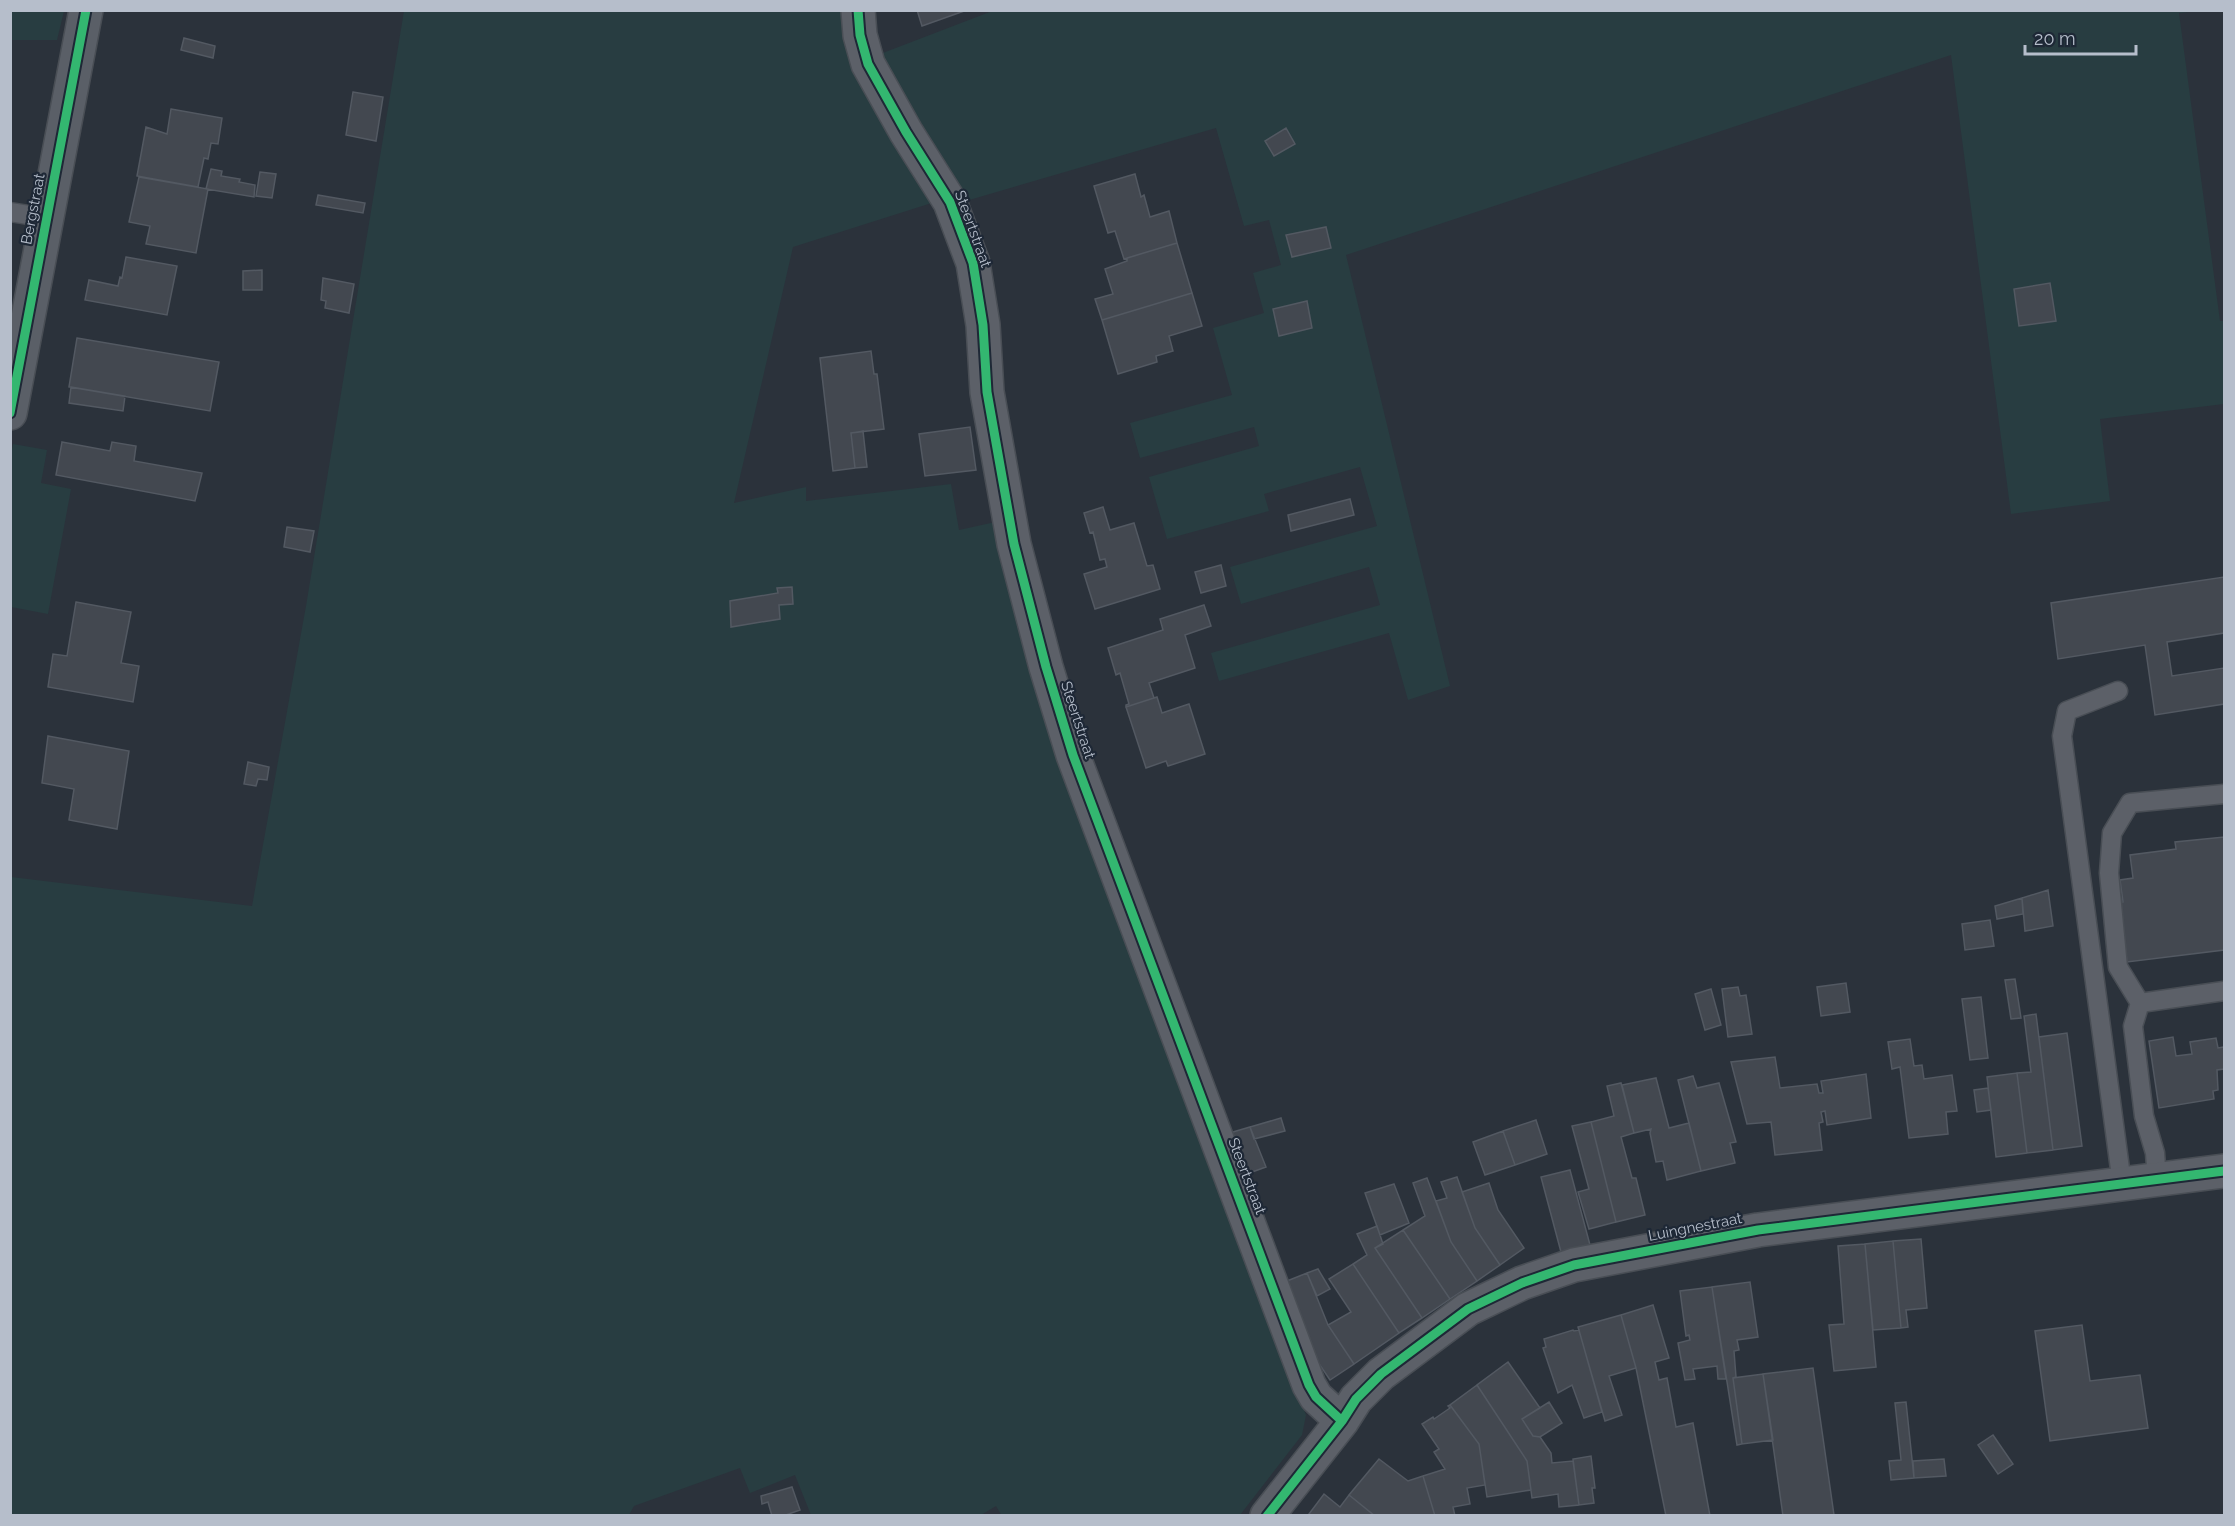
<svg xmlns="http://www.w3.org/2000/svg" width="2235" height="1526" font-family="Raleway,sans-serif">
	<rect width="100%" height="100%" fill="#2b323b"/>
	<path fill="#283d41" d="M11,10l53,1 -7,29h-46z
		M995,10l1202,1 -18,2 41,308h4v83l-124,15 10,82 -99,13 -60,-459 -605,200 104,431 -42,14 -19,-67 -170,48 -8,-28 169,-48 -11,-38 -128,37 -11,-37 147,-41 -17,-59 -96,27 5,17 -102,28 -18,-62 110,-31 -5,-19 -114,31 -10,-35 102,-28 -19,-67 51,-15 -11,-40 28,-8 -12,-45 -25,6 -28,-98 -257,75 -84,-147z
		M404,11h444l90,190 -145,46 -59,256 72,-16v14l145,-17 8,46 41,-9 29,142 37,123 69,163 156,429 15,37 -4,20 -62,80 -238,1 -6,-10 -15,9h-170l-16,-40 -45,18 -10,-25 -106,38 -5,9 -618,1v-639l241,29 54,-300z
		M13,444l34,6 -6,33 30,6 -23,125 -37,-7 -1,-148z"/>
	<path fill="#434850" stroke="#535962" stroke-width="1.5" d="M917,10h50l-45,16z
		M184,38l31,8 -2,12 -32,-8z
		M353,92l30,5 -7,44 -30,-6z
		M171,109l51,9 -4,26 -7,-1 -3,16 -4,-1 -6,29 -61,-11 9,-49 21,7z
		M1286,128l9,16 -21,12 -9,-15z
		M211,169l11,2 -1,5 19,3 -1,3 16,3 -1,12 -48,-8z
		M260,172l16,2 -4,24 -16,-2z
		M1135,174l6,23 3,-2 6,22 19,-6 8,32 -53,16 -9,-28 -7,2 -14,-47z
		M139,177l69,12 -12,64 -50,-9 4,-18 -21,-4z
		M318,195l47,8 -2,10 -47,-8z
		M1326,227l5,21 -39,9 -6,-22z
		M1177,243l15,50 -90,27 -7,-21 18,-5 -8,-25 22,-8v-3z
		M126,257l51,9 -10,49 -82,-15 4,-20 29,6 2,-9 2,1z
		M262,270v20h-19v-19z
		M323,278l31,6 -5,29 -24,-5 1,-7 -5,-1z
		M2050,283l6,38 -37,5 -5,-37z
		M1192,293l10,33 -33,10 4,15 -17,5 1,6 -39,12 -16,-54z
		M1307,301l5,27 -33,8 -6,-27z
		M77,338l142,24 -9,49 -141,-24z
		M871,351l3,23h3l7,55 -33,4 4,35 -22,3 -13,-113z
		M71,387l54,9 -2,15 -54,-8z
		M970,427l6,43 -51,6 -6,-42z
		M863,431l4,36 -12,1 -4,-35z
		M62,442l48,9 2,-9 24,4 -2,15 68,12 -7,28 -139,-26z
		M1350,499l4,16 -63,16 -3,-16z
		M1103,507l7,23 24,-7 13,43 6,-1 7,24 -65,20 -11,-35 23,-7 -2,-8 -5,1 -7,-28 -3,1 -6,-20z
		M287,527l27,4 -4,21 -26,-5z
		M1221,565l5,21 -25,7 -6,-21z
		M2224,577v56l-57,9 5,34 52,-8v36l-69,11 -10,-70 -87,14 -7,-56z
		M792,587l1,17 -14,1 1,14 -49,8 -1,-26 48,-8 -1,-5z
		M76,602l55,10 -10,51 18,3 -6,36 -85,-15 5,-33 14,2z
		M1204,605l7,21 -26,9 10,33 -46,15 5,15 -28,9v-2l3,-1 -9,-31 -4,2 -8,-27 55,-18 -3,-11z
		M1157,697l5,16 27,-9 16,50 -37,12 -2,-5 -20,7 -20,-61z
		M48,736l81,15 -12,78 -48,-9 5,-31 -32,-6z
		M248,762l21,5 -2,13 -9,-1 -2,7 -12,-2z
		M2224,837v113l-97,12 -3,-26h-3l-3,-33 5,-1 -3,-22 13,-2 -3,-23 46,-6 -1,-7z
		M2048,890l5,36 -28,5 -3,-33z
		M2022,898l1,16 -26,5 -2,-13z
		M1990,920l4,26 -29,4 -3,-26z
		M2015,979l6,39 -10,1 -6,-39z
		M1846,983l4,29 -29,4 -4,-29z
		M1738,987l2,9 6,-1 6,39 -24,3 -6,-48z
		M1711,989l10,36 -16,5 -10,-36z
		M1981,997l7,61 -18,2 -8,-61z
		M2036,1014l17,136 -26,3 -10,-80 14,-1 -7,-56z
		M2067,1033l15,113 -29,4 -14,-113z
		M2173,1037l3,19 16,-2 -2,-12 26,-4 2,10 6,-1v22l-7,1 1,20 -5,1 1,8 -55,9 -10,-67z
		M1910,1039l4,27 8,-1 2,14 28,-4 5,36 -11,1 2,22 -39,4 -9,-71 -8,2 -4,-27z
		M1775,1057l5,31 37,-4 2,9h4l-2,-12 45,-7 5,44 -44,7 -2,-14 -4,1 2,10 -4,1 3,27 -47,5 -4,-33 -24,2 -16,-62z
		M2017,1073l10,80 -31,4 -9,-80z
		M1693,1076l4,12 22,-5 17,59 -6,1 5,20 -34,8 -23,-91z
		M1656,1078l13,50 20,-5 12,48 -34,9 -4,-19 -7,1 -6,-29 1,-4 -17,4 -12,-48z
		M1621,1083l13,50 -13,4 11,41h4l9,37 -29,7 -25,-100 23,-6 -7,-30z
		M1988,1088l3,22 -14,2 -3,-22z
		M1281,1118l4,13 -31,8 -4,-12z
		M1536,1120l11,34 -32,11 -12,-34z
		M1591,1122l25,100 -27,7 -11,-37 11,-3 -17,-63z
		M1250,1127l16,40 -25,9 -15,-42z
		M1503,1131l12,34 -30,10 -12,-33z
		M1570,1170l20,75 -29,7 -20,-75z
		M1457,1177l18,51 25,37 -23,16 -26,-39 -15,-41 11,-3 -6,-16z
		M1427,1178l24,64 26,39 -27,18 -47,-69 22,-14 -12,-33z
		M1489,1183l9,27 26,38 -24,17 -25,-37 -13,-36z
		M1394,1184l15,39 -29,12 -15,-42z
		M1377,1226l6,18 -8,4 47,70 -23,15 -46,-69 14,-9 -10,-21z
		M1403,1230l47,69 -28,19 -47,-70z
		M1921,1239l6,69 -21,2 2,17 -7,1 -8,-87z
		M1893,1241l8,87 -28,2 -8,-86z
		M1865,1244l11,123 -42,4 -5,-46 15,-1 -6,-78z
		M1353,1264l46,69 -45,31 -26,-39 23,-13 -22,-33z
		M1318,1269l12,20 -13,7 -10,-23z
		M1307,1273l21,52 26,39 -24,16 -25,-37 -23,-60z
		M1750,1282l8,55 -21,3 2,10 -5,1 2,26 -3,1 9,66 -5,1 -25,-158z
		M1712,1287l14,92h-8l-1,-13 -24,3 2,10 -10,1 -7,-37 12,-3 -1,-5 -3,1 -6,-45z
		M1653,1305l16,53 -14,4 4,18 8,-2 9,49 17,-4 17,93h-44l-30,-148 -15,-53z
		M1621,1315l15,53 -27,8 13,39 -17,6 -27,-94z
		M2082,1325l8,56 50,-6 8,53 -98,13 -15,-110z
		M1573,1330l1,1 5,-1 23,82 -18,6 -12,-33 -14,8 -15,-45 3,-1 -2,-8z
		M1508,1362l32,46 -18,11 11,17 7,1 11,16 1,10 21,-2 6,44 -20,2 -1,-13 -26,4 -5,-37 -50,-76z
		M1813,1368l21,147 -51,1 -20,-142z
		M1763,1374l10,66 -31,4 -9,-66z
		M1477,1385l50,76 4,29 -44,7 -8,-53 -29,-39z
		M1549,1402l13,21 -22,14 -7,-1 -11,-17z
		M1906,1402l8,76 -23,2 -2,-19 12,-1 -6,-57z
		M1450,1405l29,39 6,41 -18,3 3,16 -17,3 2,9h-20l-12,-40 22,-7 -11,-17 5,-3 -17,-25 11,-7 1,2 16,-11 -2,-2z
		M1993,1435l20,29 -15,10 -20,-29z
		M1591,1456l4,32h-3l2,15 -15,2 -6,-46z
		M1379,1459l29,22 15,-5 12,40h-60l-26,-21z
		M1944,1459l2,17 -32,2 -1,-17z
		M792,1487l8,23 -17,6h-11l-4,-14 -6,2 -1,-8z
		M1324,1494l16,13 9,-12 26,21h-64l-2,-2z"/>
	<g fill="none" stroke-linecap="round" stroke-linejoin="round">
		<g stroke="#494e55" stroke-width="21">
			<path id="lane" d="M10,212l37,6
				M2118,691l-51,20 -5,25 60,448
				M2140,1003l-22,-36 -9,-94 3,-40 18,-30 94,-9
				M2157,1180l-2,-27 -11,-37 -11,-90 7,-23 84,-12"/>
		</g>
		<g stroke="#494e55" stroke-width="36">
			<path id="street" d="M858,10l2,25 8,29 38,68 44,70 23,61 10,62 4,67 27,152 32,123 27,88 236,630 7,12 26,24
				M1267,1516l75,-95 14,-22 25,-25 87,-65 54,-26 52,-18 184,-35 466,-59"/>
		</g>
		<g stroke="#494e55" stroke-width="36">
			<path id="secondary" d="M10,413l76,-403"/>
		</g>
		<use href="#lane" stroke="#5c6068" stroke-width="18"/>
		<use href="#street" stroke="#5c6068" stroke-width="33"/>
		<use href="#secondary" stroke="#5a5f67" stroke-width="33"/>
		<g stroke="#1e2836" stroke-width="13">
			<path id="cycleway" d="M858,10l2,25 8,29 38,68 44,70 23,61 10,62 4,67 27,152 32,123 27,88 236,630 7,12 26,24
				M10,413l76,-403
				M1267,1516l75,-95 14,-22 25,-25 87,-65 54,-26 52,-18 184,-35 466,-59"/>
		</g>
		<use href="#cycleway" stroke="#33b770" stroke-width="9"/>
	</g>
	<g text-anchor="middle" stroke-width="4.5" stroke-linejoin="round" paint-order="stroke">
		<g font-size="15" fill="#b6becb" stroke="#1e2836">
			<text transform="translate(33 209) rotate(-79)" y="5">Bergstraat</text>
			<text transform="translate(973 229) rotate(70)" y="5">Steertstraat</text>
			<text transform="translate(1078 720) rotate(72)" y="5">Steertstraat</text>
			<text transform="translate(1247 1176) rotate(69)" y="5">Steertstraat</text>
			<text transform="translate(1695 1227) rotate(-11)" y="5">Luingnestraat</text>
		</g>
	</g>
	<rect width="2235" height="1526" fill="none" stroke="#b6becb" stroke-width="24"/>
	<path d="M2025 45v9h111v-9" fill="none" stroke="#b6becb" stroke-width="3"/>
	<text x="2034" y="45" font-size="18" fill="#b6becb" stroke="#1e2836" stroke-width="4.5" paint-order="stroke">20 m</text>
</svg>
